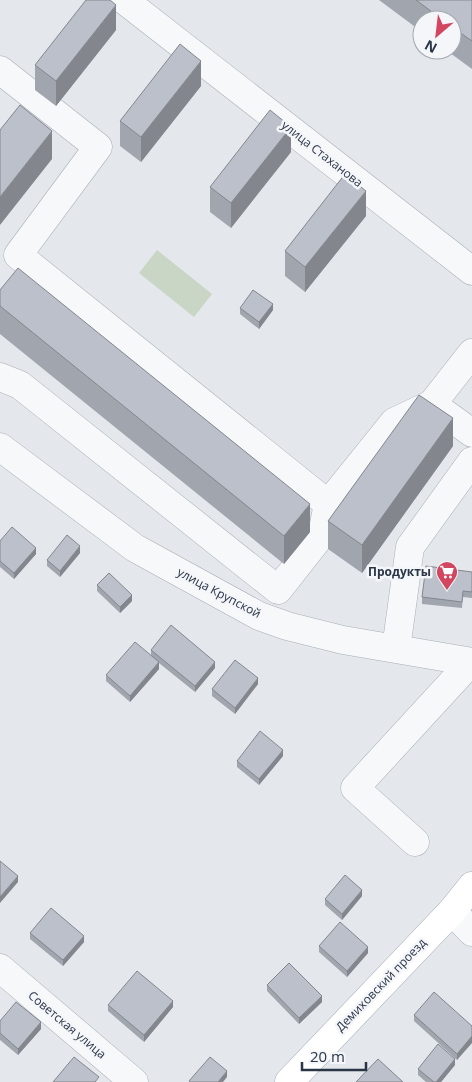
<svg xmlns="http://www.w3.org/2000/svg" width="472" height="1082" font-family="'Open Sans',sans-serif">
	<rect width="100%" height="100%" fill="#e4e7ec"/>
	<path fill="#c9d6c5" d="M157,250l55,44 -18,23 -55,-44z"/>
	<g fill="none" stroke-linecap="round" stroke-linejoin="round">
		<g stroke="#a8aeb7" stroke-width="29">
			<path id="minor" d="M124,0l348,271
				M0,70l98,77 -80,108 310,249 66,-82 38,-18 40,-51
				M0,377l20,8 258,205 44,-56 6,-30
				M432,404l40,29
				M0,447l135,101 124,68 28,10 56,14 129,22
				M396,649l14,-102 62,-86
				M415,842l-60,-54 116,-126
				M452,911l20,21
				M0,968l134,114"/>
		</g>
		<g stroke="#a3acb8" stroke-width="29">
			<path id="major" d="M289,1082l163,-171 20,-25"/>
		</g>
		<use href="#minor" stroke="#f7f8fa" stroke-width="28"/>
		<use href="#major" stroke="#fff" stroke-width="28"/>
	</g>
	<path fill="#a1a5ae" d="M379,0h93v69l-26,-19h6v-30h-30v12z
		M116,30l-60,76 -21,-16v-25z
		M201,86l-60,76 -21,-16v-25z
		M291,152l-60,76 -21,-16v-25z
		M366,216l-61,76 -20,-16v-25z
		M0,289l310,243 -26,32 -284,-230z
		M240,308l33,2 -14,19 -19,-15z
		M453,446l-91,127 -34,-24v-28z
		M0,541l36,13 -22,25 -14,-12z
		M80,553l-20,24 -13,-11v-6z
		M472,572v26l-9,-1 -1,11 -40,-4v-7z
		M97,585l35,16 -12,12 -23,-22z
		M151,650l64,18 -20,24 -36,-29v6l-29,33 -24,-21v-6l45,-19z
		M258,684l-23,30 -23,-18v-7z
		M283,756l-24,29 -22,-18v-6z
		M362,896l-20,24 -17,-15v-6z
		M30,933l54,9 -21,24 -33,-27z
		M319,946l49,7 -21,24 -28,-25z
		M267,985l55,17 -23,22 -32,-33z
		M108,1005l65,2 -29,35 -36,-31z
		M414,1015l58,11 -15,34 -43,-39z
		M0,1021l41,8 -23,26 -18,-15z
		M455,1065l-14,17h-15l-8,-7v-6z"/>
	<path fill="#83868d" d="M116,5v25l-60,76v-25z
		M201,61v25l-60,76v-25z
		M291,127v25l-60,76v-25z
		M52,131v28l-52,66v-28z
		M366,191v25l-61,76v-25z
		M273,304v6l-14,19v-7z
		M453,418v28l-91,127v-28z
		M310,504v28l-26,32v-28z
		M80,546v7l-20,24v-6z
		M36,548v6l-22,25v-6z
		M132,595v6l-12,12v-6z
		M159,662v7l-29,33v-6z
		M215,662v6l-20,24v-6z
		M258,678v6l-23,30v-6z
		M283,750v6l-24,29v-6z
		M18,876v6l-18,21v-6z
		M362,890v6l-20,24v-6z
		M84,936v6l-21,24v-6z
		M368,947v6l-21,24v-6z
		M322,996v6l-23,22v-6z
		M173,1001v6l-29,35v-7z
		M41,1022v7l-23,26v-6z
		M472,1036v7l-15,17v-6z
		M455,1059v6l-14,17h-5z
		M227,1071v6l-4,5h-5z"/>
	<path fill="#bbc0ca" stroke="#83868d" d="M86,0h24l6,5 -60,76 -21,-16z
		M416,0h56v41l-20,-14v-7h-9z
		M180,44l21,17 -60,76 -21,-16z
		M20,105l32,26 -52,66v-67z
		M270,110l21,17 -60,76 -21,-16z
		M345,174l21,17 -61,76 -20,-16z
		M18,268l292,236 -26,32 -284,-230v-16z
		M253,290l20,14 -14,18 -19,-14z
		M419,395l34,23 -91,127 -34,-24z
		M12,527l24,21 -22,25 -14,-12v-20z
		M67,535l13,11 -20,25 -13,-11z
		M426,566l46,6v20l-9,-1 -1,11 -40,-5z
		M109,573l23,22 -12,12 -23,-22z
		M171,625l44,37 -20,24 -44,-36z
		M135,642l24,20 -29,34 -24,-21z
		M235,660l23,18 -23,30 -23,-19z
		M260,731l23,19 -24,29 -22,-18z
		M0,861l18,15 -18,21z
		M345,875l17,15 -20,24 -17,-15z
		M51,908l33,28 -21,24 -33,-27z
		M340,922l28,25 -21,24 -28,-25z
		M289,963l33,33 -23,22 -32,-33z
		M137,971l36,30 -29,34 -36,-30z
		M434,992l38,34v10l-15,18 -43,-39z
		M16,1002l25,20 -23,27 -18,-16v-12z
		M438,1044l17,15 -19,23h-2l-16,-13z
		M74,1057l25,20 -4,5h-42z
		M210,1057l17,14 -9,11h-27l-2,-1z
		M378,1059l25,23h-47z"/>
	<defs>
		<g id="supermarket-pin" transform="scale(1.125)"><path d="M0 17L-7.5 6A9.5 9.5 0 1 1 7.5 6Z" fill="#d3465f" stroke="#f4f6f9"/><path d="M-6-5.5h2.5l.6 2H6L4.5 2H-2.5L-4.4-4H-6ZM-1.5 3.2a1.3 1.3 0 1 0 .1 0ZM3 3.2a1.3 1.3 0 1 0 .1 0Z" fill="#fff"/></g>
	</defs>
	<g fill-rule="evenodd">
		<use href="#supermarket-pin" x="447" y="572"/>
	</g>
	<g text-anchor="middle" stroke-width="5" stroke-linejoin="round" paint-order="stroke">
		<g font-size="12" fill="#2a3545" stroke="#f4f6f9">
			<text transform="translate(322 154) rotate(38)" y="4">улица Стаханова</text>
			<text transform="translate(219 593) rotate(28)" y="4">улица Крупской</text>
			<text transform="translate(381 985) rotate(-46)" y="4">Демиховский проезд</text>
			<text transform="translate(67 1025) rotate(40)" y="4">Советская улица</text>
		</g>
		<g font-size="12" font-weight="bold" fill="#2a3545" stroke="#f4f6f9" text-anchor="end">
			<text x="431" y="576">Продукты</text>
		</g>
	</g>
	<g transform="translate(437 35) rotate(208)"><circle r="24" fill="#f4f6f9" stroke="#a3a9b1"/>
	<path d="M0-4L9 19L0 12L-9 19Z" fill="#d3465f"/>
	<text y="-8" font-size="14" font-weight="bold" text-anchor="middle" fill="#2a3545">N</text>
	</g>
	<path d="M302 1062v8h64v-8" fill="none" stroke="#2a3545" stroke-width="2.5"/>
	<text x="310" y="1062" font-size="15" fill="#2a3545" stroke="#f4f6f9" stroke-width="4" paint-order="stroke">20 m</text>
</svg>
